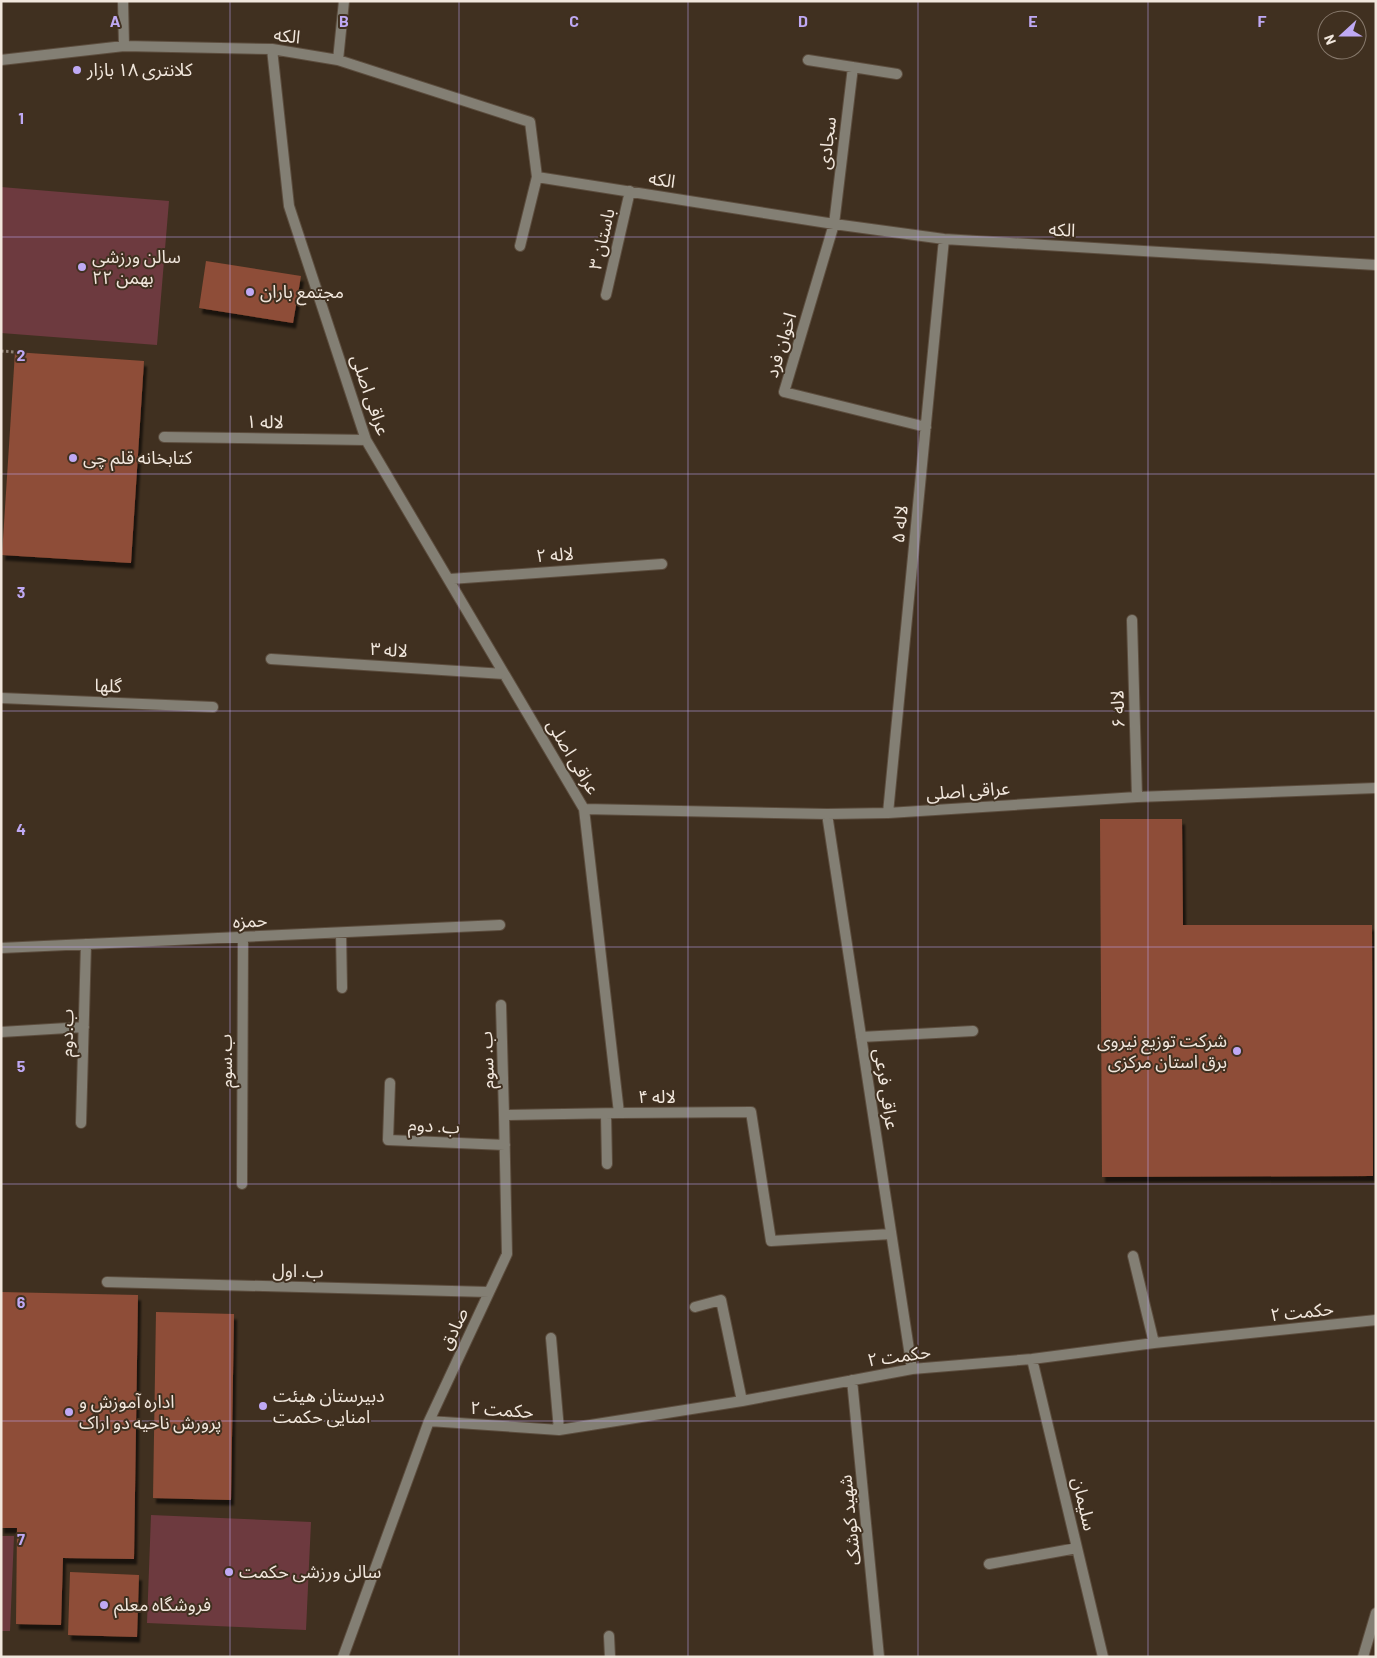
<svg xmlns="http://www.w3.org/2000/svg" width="1377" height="1658" font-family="Barlow,'Noto Sans Arabic',sans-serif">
	<defs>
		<filter id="shadow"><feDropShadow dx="3" dy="5.5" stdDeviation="1" flood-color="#0009"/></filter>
	</defs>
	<rect width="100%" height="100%" fill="#403020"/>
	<path fill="#6d3a3f" d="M1,187l168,14 -12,144 -156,-12z
		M151,1515l160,7 -5,108 -159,-7z
		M1,1536h13l-4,95h-9z"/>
	<path fill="#8e4d37" filter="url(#shadow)" d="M206,261l95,15 -8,47 -94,-15z
		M15,352l129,9 -13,202 -129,-8z
		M1100,819h82l1,106h189l1,251 -271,1z
		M1,1292l137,3 -4,264 -71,-1 -2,67 -45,-1 1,-96h-16z
		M156,1312l78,2 -3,186 -78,-2z
		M70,1572l69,3 -2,62 -69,-2z"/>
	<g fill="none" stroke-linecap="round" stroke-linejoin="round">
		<g stroke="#5c4d3e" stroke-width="12">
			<path id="minor" d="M123,1l1,45
				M272,49l17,157 77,234 218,369 243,5 61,-1 249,-16 239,-9
				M1,60l123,-14 148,3 66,11 192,62 7,55 297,47 110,15 432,26
				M338,60l6,-59
				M808,60l89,14
				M853,67l-19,157 -50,168 142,35
				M520,246l17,-69
				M606,295l24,-104
				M164,437l202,3
				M450,579l212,-15
				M1132,620l5,177
				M271,659l233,15
				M1,698l212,9
				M584,809l35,304 132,-1 20,129 120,-7
				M888,813l56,-574
				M827,814l85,555
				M341,933l1,55
				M1,948l499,-23
				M501,1005l3,110
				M1,1032l83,-5
				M861,1037l112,-6
				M390,1083l-2,57 117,5
				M606,1114l1,50
				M81,1123l5,-179
				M242,1184l1,-247
				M1133,1256l21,87
				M107,1282l382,10
				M695,1307l26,-7 21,101
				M551,1338l8,92
				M1032,1359l71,298
				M852,1380l27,277
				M429,1421l130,9 183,-29 170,-32 120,-10 122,-16 222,-23
				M989,1564l88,-16
				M609,1636l1,21
				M343,1657l86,-236 78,-167 -3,-139 115,-2"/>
		</g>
		<g stroke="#5c4d3e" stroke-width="12">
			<path id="tertiary" d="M1363,1657l13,-44"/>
		</g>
		<path stroke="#8f8174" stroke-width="3" stroke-dasharray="2.5 2.5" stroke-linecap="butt" d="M1,351l14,1"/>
		<use href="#minor" stroke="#837f74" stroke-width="10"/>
		<use href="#tertiary" stroke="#837f74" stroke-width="10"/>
	</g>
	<path fill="none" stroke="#bfa9f4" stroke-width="1" stroke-opacity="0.55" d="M230,1v1656M459,1v1656M688,1v1656M918,1v1656M1148,1v1656M1,237h1375M1,474h1375M1,711h1375M1,947h1375M1,1184h1375M1,1421h1375"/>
	<g fill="#bfa9f4" stroke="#403020" stroke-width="2">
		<circle cx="77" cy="70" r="5"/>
		<circle cx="82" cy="267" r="5"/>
		<circle cx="250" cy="292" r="5"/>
		<circle cx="73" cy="458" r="5"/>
		<circle cx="1237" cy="1051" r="5"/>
		<circle cx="263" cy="1406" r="5"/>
		<circle cx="69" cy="1412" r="5"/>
		<circle cx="229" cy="1572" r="5"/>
		<circle cx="104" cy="1605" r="5"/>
	</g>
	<g text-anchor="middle" stroke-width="4" stroke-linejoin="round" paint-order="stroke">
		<g font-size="18" fill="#f1e7dd" stroke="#403020">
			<text transform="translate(287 36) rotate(7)" y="6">الکه</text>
			<text transform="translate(827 143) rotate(-83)" y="6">سجادی</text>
			<text transform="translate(662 180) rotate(9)" y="6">الکه</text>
			<text transform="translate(1062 230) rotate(3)" y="6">الکه</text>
			<text transform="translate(602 239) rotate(-77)" y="6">باستان ۳</text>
			<text transform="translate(781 345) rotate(-73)" y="6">اخوان فرد</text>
			<text transform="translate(370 395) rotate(71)" y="6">عراقی اصلی</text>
			<text transform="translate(265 422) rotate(1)" y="6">لاله ۱</text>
			<text transform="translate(900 524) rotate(-84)" y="6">لاله ۵</text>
			<text transform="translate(555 555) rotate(-4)" y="6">لاله ۲</text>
			<text transform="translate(389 650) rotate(4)" y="6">لاله ۳</text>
			<text transform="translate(108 686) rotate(2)" y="6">گلها</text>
			<text transform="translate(1118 709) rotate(-92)" y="6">لاله ۶</text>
			<text transform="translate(573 757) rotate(59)" y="6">عراقی اصلی</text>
			<text transform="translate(968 791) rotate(-4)" y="6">عراقی اصلی</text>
			<text transform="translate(250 921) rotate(-3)" y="6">حمزه</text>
			<text transform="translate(67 1033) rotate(-89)" y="6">ب.دوم</text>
			<text transform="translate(487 1060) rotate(-92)" y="6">ب. سوم</text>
			<text transform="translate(226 1061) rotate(-90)" y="6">ب.سوم</text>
			<text transform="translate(886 1089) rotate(81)" y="6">عراقی فرعی</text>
			<text x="657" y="1103">لاله ۴</text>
			<text transform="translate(434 1126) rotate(3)" y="6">ب. دوم</text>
			<text transform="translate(298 1271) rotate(1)" y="6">ب. اول</text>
			<text transform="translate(1302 1312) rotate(-6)" y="6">حکمت ۲</text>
			<text transform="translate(454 1329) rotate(-65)" y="6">صادق</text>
			<text transform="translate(899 1356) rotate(-8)" y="6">حکمت ۲</text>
			<text transform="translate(502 1410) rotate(4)" y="6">حکمت ۲</text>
			<text transform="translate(1084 1504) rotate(77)" y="6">سلیمان</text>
			<text transform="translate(850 1520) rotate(-96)" y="6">شهید کوشک</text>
		</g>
		<g font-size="18" fill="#f1e7dd" stroke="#403020" text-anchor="start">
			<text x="87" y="76">کلانتری ۱۸ بازار</text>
			<text x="92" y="263">سالن ورزشی<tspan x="92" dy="21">۲۲ بهمن</tspan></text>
			<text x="260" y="298">مجتمع باران</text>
			<text x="83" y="464">کتابخانه قلم چی</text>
			<text x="1227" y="1047" text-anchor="end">شرکت توزیع نیروی<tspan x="1227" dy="21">برق استان مرکزی</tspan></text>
			<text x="273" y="1402">دبیرستان هیئت<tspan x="273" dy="21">امنایی حکمت</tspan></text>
			<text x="79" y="1408">اداره آموزش و<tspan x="79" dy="21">پرورش ناحیه دو اراک</tspan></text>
			<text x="239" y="1578">سالن ورزشی حکمت</text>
			<text x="114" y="1611">فروشگاه معلم</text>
		</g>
	</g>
	<g font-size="16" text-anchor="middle" font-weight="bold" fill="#bfa9f4" stroke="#403020" stroke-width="4" stroke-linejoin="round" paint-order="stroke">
		<text x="115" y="27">A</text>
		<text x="344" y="27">B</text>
		<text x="574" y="27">C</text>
		<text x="803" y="27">D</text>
		<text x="1033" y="27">E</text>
		<text x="1262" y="27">F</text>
		<text x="21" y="124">1</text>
		<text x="21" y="361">2</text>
		<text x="21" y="598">3</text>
		<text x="21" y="835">4</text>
		<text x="21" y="1072">5</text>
		<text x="21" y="1308">6</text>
		<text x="21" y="1545">7</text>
	</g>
	<rect width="1377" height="1658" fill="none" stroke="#f1e7dd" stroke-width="5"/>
	<g transform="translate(1342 35) rotate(249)"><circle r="24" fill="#403020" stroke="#87796c"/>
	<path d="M0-4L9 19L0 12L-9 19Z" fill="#bfa9f4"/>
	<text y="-8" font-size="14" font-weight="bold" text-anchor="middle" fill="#f1e7dd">N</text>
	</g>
</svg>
